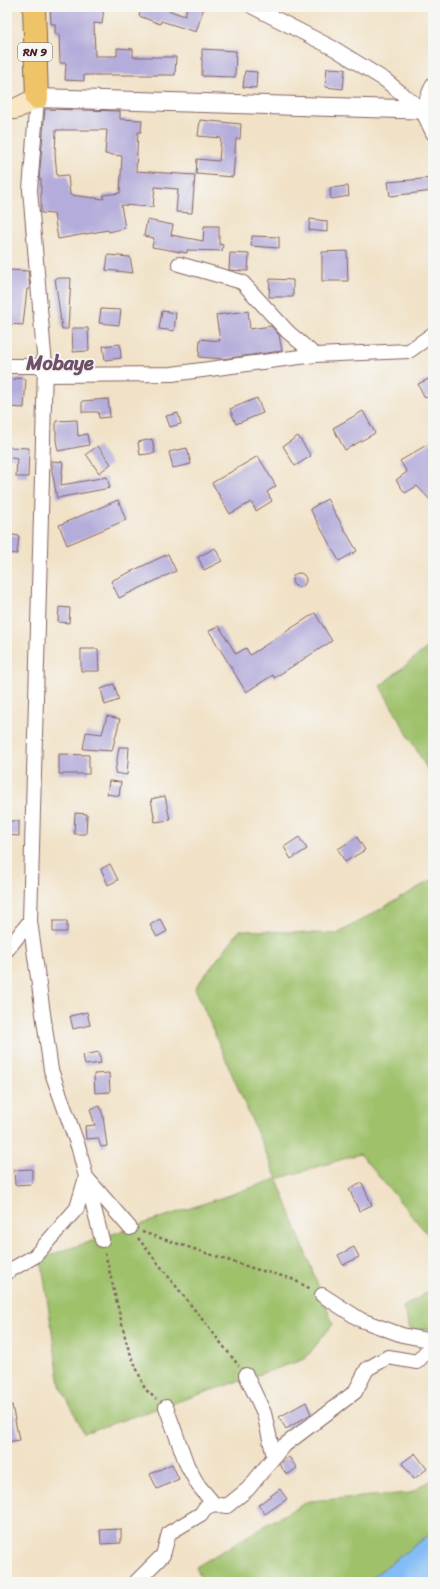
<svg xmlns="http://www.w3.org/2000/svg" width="440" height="1589" font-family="Sriracha,sans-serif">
	<rect width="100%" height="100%" fill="#f6f6f2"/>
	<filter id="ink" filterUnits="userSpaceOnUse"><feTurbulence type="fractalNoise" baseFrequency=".025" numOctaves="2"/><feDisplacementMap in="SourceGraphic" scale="8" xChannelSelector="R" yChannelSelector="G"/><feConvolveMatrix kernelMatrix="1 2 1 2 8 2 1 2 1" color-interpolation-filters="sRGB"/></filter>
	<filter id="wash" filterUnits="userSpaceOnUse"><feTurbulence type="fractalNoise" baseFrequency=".012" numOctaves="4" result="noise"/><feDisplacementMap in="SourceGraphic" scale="16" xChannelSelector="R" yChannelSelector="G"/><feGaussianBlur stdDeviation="0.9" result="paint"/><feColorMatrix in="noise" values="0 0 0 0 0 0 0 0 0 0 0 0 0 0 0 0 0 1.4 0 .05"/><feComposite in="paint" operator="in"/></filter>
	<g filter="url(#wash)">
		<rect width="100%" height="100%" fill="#f1e2c7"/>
		<path fill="#9ec16b" stroke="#74704b" d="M433,643v136l-53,-93z
			M433,879v391l-5,-35 -68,-81 -83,25 56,145 -28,35 -221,74 -24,-48 -19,-127 236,-79 -82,-191 45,-58 97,4z
			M433,1289v39l-22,4 -8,-25z
			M433,1479v53l-67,50h-163l-7,-15 73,-44 40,-22 101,-8z"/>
		<path fill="#83bdf4" stroke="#666e90" d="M433,1532v50h-67z"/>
		<g id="blocks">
			<path fill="#b4acda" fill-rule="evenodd" d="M50,7h54l-2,17 -8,-1 1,33h22v-8l16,1v8h43l-1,18h-91v6l-19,-1 1,-17h-6l-1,-29h-4v-10h-4z
				M142,7h17l26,9 2,-9h17l-8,25 -35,-11 -1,3 -21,-8z
				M202,49l34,2 -1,26 -33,-1z
				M327,68l18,1 -2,20 -18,-2z
				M245,71l12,1 -1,16 -13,-1z
				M45,109l75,2v8l22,1 -1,12h-3l-2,39 59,4 -3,38 -16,-1 2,-23 -23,-2 -2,20 -32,-2 4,23 -16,4 -1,-2 -50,9 -4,-25 -13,-1v-34h-2zM56,130h51l-2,24 17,2 -2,37 -17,2 1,4 -34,-4 -2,-20 -11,1 -2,-22z
				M200,120l41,4 -1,15h-4l-3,38 -37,-3 1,-15 22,2 2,-23 -23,-2z
				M433,178v13l-43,5 -2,-14z
				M348,186l1,10 -18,3 -1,-11z
				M310,219l17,2v11l-18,-2z
				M147,220l26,5 -2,10 32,6 1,-15h15v18l4,1 -1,6 -35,-1v3l-35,-6 2,-9 -10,-2z
				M252,236l27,1v11l-28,-2z
				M347,251l1,30h-26v-29z
				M230,253l19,1 -1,17 -19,-1z
				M108,255l22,2 3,16 -27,-3z
				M7,270l21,1 2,18h-3l-4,36 -16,-1z
				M55,278h16l-3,51h-6z
				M270,279l23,1v17h-24z
				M101,309l20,1 -2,15 -20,-2z
				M162,311l14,2 -2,18 -15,-2z
				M248,311l2,18 21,-3 8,9 3,16 -60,8 -23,-2 1,-18 20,2 -4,-26z
				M72,328h16l1,23 -16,1z
				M120,344l1,14 -16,2 -2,-14z
				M433,377v17l-8,4 -7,-14z
				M15,378l11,1 -2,29 -14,-1 1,-10h-4v-18l8,1z
				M257,398l6,15 -27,11 -6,-15z
				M108,399l2,18 -11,1 -1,-6h-16v-11z
				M363,411l12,22 -30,17 -12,-22z
				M178,413l3,11 -11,3 -4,-11z
				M77,420l1,16 9,-2 2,11 -31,6 -2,-11v-19z
				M298,436l13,20 -16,10 -12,-20z
				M152,439l3,14 -15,2 -2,-13z
				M433,441v62l-16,-17 -12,7 -9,-13 11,-8 -7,-11z
				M98,446l13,18 -12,9 -13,-19z
				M7,447l22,1 -1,29h-12l1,-18 -10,-2z
				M187,448l4,16 -18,4 -4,-16z
				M258,456l18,30 -9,6 5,9 -16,10 -5,-9 -21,12 -18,-31z
				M52,461l11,1 -2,23 46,-8 3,11 -53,10 -5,-27z
				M327,499l30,52 -18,10 -29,-52z
				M118,500l8,20 -59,25 -8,-20z
				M7,534l12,2 -2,18 -10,-1z
				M215,548l7,13 -18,9 -6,-13z
				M168,554l8,17 -57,27 -8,-17z
				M292 580a7 7 0 1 1 14 0a7 7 0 1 1-14 0Z
				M59,607l11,1 -1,15 -11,-1z
				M315,613l17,28 -58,37 -1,-3 -27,17 -37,-61 10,-5 17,28 10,-6 4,7z
				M81,649h17l1,22h-18z
				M114,684l5,16 -14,5 -4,-16z
				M107,716l13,3 -8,32 -29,-2 3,-17 16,2z
				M119,747h10l-2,28 -12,-2z
				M59,754l30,1v19h-30z
				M109,781l12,1 -2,14 -12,-2z
				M165,796l5,24 -15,2 -4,-23z
				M75,813l12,1 -1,20h-12z
				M7,821h12v15l-12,-1z
				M299,837l8,12 -16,10 -7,-12z
				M357,837l8,13 -20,12 -7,-13z
				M110,864l8,16 -10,5 -7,-16z
				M160,919l7,12 -10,6 -7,-12z
				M53,921h14v11h-14z
				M87,1012l3,13 -17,4 -3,-13z
				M99,1052l2,11 -16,2 -2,-10z
				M109,1073l1,19 -15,1 -1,-19z
				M100,1106l3,10 4,30 -6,1 -3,-9 -12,1 -1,-13 10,-1 -5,-16z
				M32,1169v15l-17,1 -1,-15z
				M362,1183l10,22 -13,6 -10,-22z
				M354,1247l5,10 -16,8 -5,-10z
				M306,1402l5,12 -25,15 -7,-12z
				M12,1405l7,35 -12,2v-36z
				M415,1453l12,16 -13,10 -12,-16z
				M289,1457l8,11 -10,7 -8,-11z
				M172,1464l7,15 -22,10 -7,-15z
				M280,1489l7,10 -22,15 -7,-9z
				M121,1529v14l-20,1 -1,-14z"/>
		</g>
	</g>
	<g filter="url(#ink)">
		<use href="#blocks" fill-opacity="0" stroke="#846362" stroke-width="1"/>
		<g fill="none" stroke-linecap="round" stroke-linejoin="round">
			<g stroke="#846362" stroke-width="16">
				<path id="minor" d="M253,7l82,42 50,31 37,30 11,23
					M37,98l-7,92 15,176 -15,555 21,149 28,79 7,28 44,51
					M422,110l11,-26
					M179,264l63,18 46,50 27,23
					M7,366h38
					M45,375l127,-1 143,-19 94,-4 24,-17
					M7,950l23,-29
					M7,1272l28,-16 42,-48 9,-31 16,63
					M322,1295l39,25 41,15 31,6
					M246,1375l18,38 10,44
					M166,1407l21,58 11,20 16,19
					M136,1582l27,-27 6,-22 32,-19 4,-6 9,-4 13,2 21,-17 34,-42 73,-55 12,-23 21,-12 29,5 16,-18"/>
			</g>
			<g stroke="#846362" stroke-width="20">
				<path id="tertiary" d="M37,98l396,12"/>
			</g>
			<g stroke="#846362" stroke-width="22">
				<path id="secondary" d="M7,109h8l22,-11"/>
			</g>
			<g stroke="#846362" stroke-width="24">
				<path id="primary" d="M34,7l3,91"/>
			</g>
			<path stroke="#846362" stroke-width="2.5" stroke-dasharray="3 3" stroke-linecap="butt" d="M142,1232l113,37 35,9 21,11
				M138,1238l101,128
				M105,1253l22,92 18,44 11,10"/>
			<use href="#minor" stroke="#fff" stroke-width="14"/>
			<use href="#tertiary" stroke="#fff" stroke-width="18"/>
			<use href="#secondary" stroke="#f9e7c3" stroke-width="20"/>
			<use href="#primary" stroke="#efc469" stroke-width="22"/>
		</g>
	</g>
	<g text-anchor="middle" stroke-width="3.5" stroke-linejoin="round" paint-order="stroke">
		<rect fill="#f6f6f2" stroke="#7e6067" stroke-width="1" x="18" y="43" width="34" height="18" rx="3"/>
		<g font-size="11" font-weight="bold" fill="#4a1f2b">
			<text x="35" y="56">RN 9</text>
		</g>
		<g font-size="20" font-weight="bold" fill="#6f5068" stroke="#f6f6f2">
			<text x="60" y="370">Mobaye</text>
		</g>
	</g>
	<rect width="440" height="1589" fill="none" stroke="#f6f6f2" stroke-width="24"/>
</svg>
